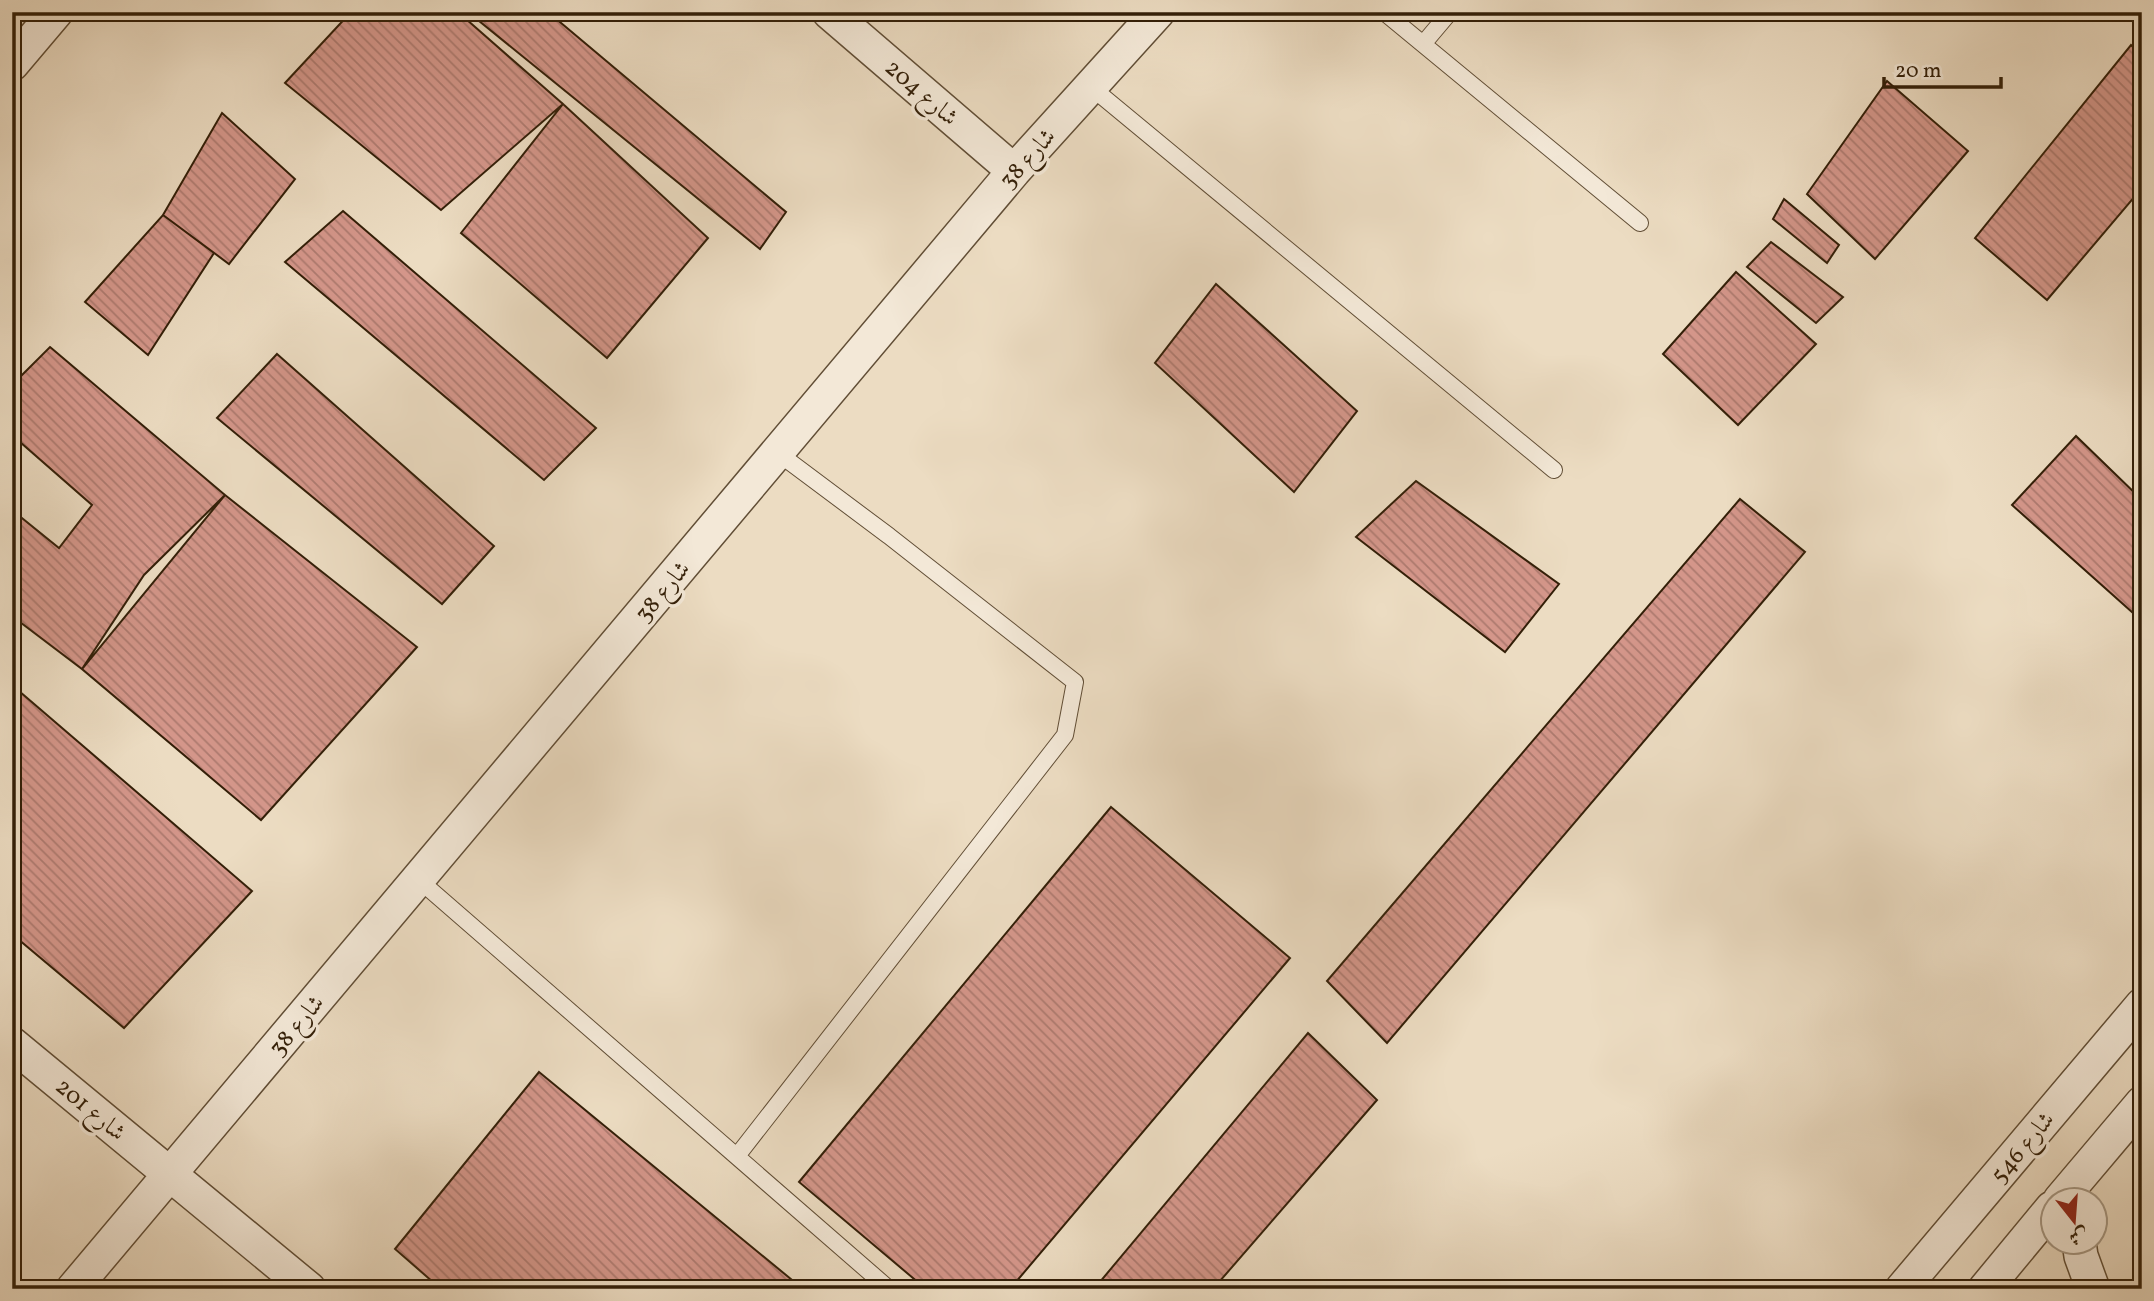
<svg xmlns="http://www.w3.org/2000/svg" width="2154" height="1301" font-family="Vollkorn,Amiri,serif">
	<defs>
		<pattern id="building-back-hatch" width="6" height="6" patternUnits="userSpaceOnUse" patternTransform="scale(1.75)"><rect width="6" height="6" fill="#d4968a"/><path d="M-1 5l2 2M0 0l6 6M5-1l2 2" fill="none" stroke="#ad7a6f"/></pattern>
	</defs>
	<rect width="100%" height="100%" fill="#ecdcc2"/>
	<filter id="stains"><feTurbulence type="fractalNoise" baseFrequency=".00286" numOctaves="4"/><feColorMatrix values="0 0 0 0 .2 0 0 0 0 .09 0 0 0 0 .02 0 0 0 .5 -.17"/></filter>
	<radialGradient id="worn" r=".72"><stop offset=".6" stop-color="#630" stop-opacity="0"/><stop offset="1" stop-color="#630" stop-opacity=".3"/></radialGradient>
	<path fill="url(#building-back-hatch)" stroke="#331f08" stroke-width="2" d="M351,12h107l105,92 -122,106 -156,-127z
		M468,12h80l238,200 -26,37z
		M2131,45l11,11v132l-95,112 -72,-62z
		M1887,81l81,70 -93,108 -68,-65z
		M563,104l145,134 -101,120 -146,-125z
		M222,113l73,66 -66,85 -66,-49z
		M1784,199l55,46 -12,18 -54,-44z
		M343,211l253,217 -52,52 -259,-218z
		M163,215l51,38 -66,102 -63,-53z
		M1771,242l72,55 -27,26 -69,-56z
		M1736,272l80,72 -78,81 -75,-71z
		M1216,284l141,127 -63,81 -139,-129z
		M50,347l175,148 -81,80 -62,94 -70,-53v-106l47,38 33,-43 -80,-70v-50z
		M277,354l217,192 -52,58 -225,-186z
		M2076,436l66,64v121l-130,-116z
		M1416,481l143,103 -54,68 -149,-115z
		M225,495l192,152 -156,173 -179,-151z
		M1740,499l65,53 -418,491 -60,-62z
		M12,685l240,206 -128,137 -112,-94z
		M1111,807l179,151 -280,331h-84l-127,-107z
		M1308,1033l69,67 -164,189h-119z
		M539,1072l264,217h-362l-46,-40z"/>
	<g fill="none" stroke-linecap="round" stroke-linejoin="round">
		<g stroke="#614e36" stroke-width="18">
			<path id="lane" d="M1384,12l256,211
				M1423,44l27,-32
				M1091,87l463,383
				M419,880l470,409
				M737,1156l328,-421 10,-53 -186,-146 -111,-83"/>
		</g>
		<g stroke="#614e36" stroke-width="36">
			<path id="street" d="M829,12l185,159
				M12,64l44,-52
				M12,1044l297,245
				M2060,1200l82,-97
				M2079,1242l2,14 12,33
				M73,1289l941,-1118 144,-159
				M1902,1289l240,-284
				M1985,1289l67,-81"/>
		</g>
		<use href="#lane" stroke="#f3e8d7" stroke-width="16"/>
		<use href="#street" stroke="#f3e8d7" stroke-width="33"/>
	</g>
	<g text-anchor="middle" stroke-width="7" stroke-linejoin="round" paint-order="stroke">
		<g font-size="24" fill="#331f08" stroke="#f3e8d7">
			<text transform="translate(922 92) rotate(41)" y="8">شارع 204</text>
			<text transform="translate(1027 158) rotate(-48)" y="8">شارع 38</text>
			<text transform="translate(662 591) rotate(-50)" y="8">شارع 38</text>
			<text transform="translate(296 1025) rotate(-50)" y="8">شارع 38</text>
			<text transform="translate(91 1109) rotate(40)" y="8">شارع 201</text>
			<text transform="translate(2022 1147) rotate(-50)" y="8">شارع 546</text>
		</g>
	</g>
	<rect width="2154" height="1301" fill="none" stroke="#ecdcc2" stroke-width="42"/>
	<rect x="14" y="14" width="2126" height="1273" fill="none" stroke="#331f08" stroke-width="3.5"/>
	<rect x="21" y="21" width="2112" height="1259" fill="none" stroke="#331f08" stroke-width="2"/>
	<g transform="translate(2074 1221) rotate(163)"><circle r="33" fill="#f3e8d7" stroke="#a69884" stroke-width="2"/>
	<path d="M0-5L12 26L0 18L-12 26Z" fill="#8f2418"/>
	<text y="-10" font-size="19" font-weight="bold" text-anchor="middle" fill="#331f08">ش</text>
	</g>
	<path d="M1884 77v10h117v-10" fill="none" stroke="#331f08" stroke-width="3.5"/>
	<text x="1895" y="77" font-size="21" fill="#331f08" stroke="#f3e8d7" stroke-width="5" paint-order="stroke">20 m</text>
	<rect width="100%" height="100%" filter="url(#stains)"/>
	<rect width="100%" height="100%" fill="url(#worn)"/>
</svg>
